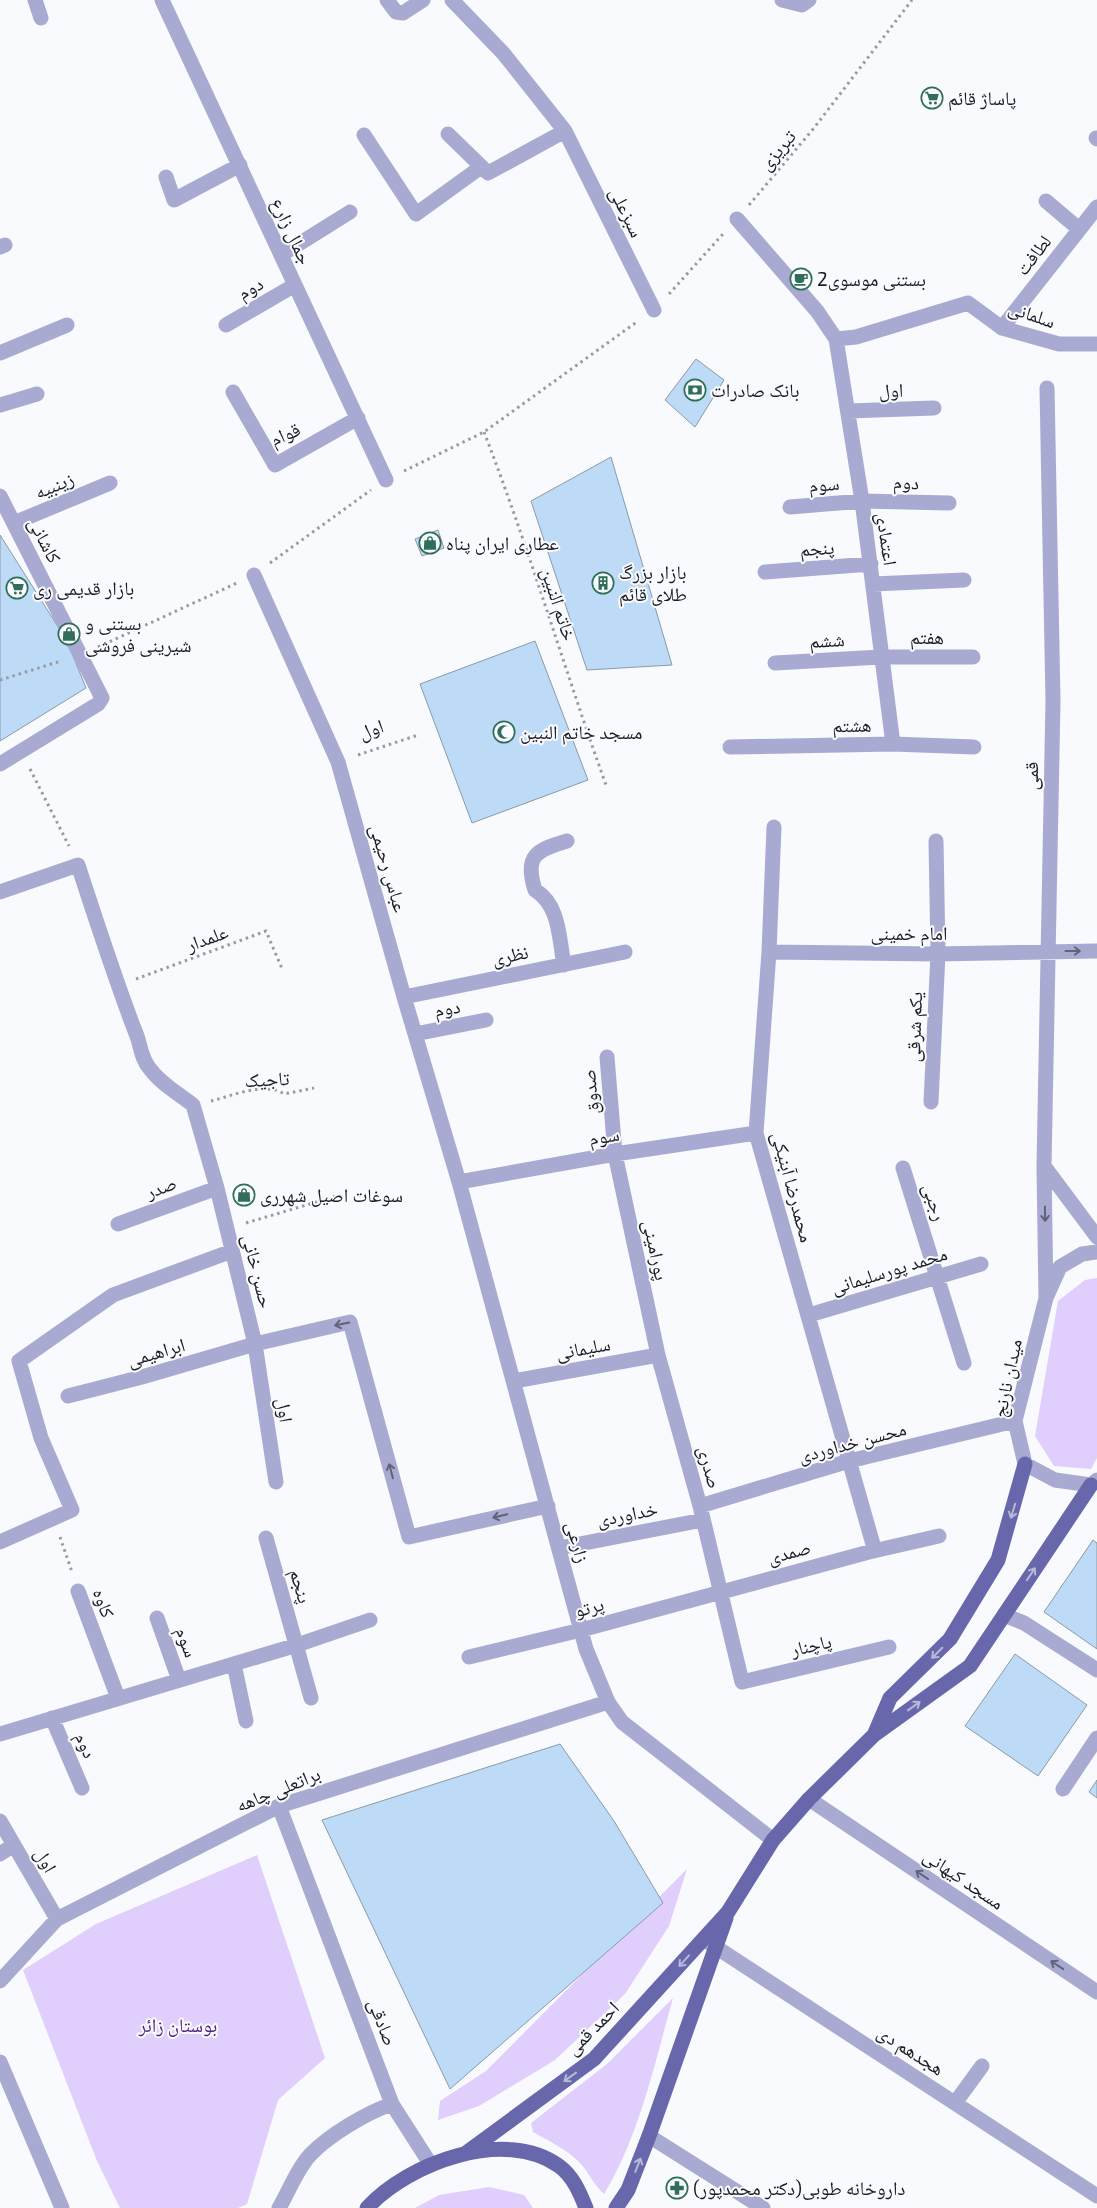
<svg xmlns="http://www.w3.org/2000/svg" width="1097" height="2208" font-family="'Exo 2','Noto Naskh Arabic',sans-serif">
	<rect width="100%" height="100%" fill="#f8fafd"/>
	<path fill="#e0cefc" d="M1097,1278v180l-6,11 -37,-3 -19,-30 23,-135 27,-21z
		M257,1855l68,203 -47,42 -31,104 -9,4h-118l-23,-47 -74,-191 73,-46z
		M687,1869l-18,57 -44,68 -70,66 -76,46 -41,14 2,-19 46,-30z
		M673,1998c-18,64 -34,139 -69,196 -10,-9 -14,-19 -22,-29 -12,-14 -33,-24 -49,-33l-2,-9 76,-59z
		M489,2187l35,8 9,13h-118l24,-13z"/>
	<path fill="#bddbf6" stroke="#8a9aa7" d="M696,359l28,21 -29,47 -30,-27z
		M611,457l61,208 -85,5 -56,-169z
		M438,530l6,18 -22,8 -7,-17z
		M0,535l67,106 19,47 -86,53z
		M535,641l53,139 -116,43 -52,-139z
		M1093,1540l4,3v106l-53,-37z
		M1015,1654l72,51 -49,71 -73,-50z
		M560,1744l54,77 49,82 -213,186 -128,-269z
		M1097,1780v18l-8,-6z"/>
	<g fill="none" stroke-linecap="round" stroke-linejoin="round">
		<path stroke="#999b9f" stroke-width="3" stroke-dasharray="2.5 4" stroke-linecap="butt" d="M749,205l65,-77 98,-128
			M669,294l54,-60
			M484,432c45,116 80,236 122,353
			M404,471l80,-39 154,-111
			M270,563l101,-73
			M98,647l139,-64
			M0,680l61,-19
			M358,755l60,-20
			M30,769l39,77
			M136,979l130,-48 17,40
			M211,1101c21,-5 54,-20 73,-7l30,-6
			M246,1223l94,-28
			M60,1537l12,35"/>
		<path stroke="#a9aad1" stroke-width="15" d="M35,0l6,18
			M162,0l224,480
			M387,0l9,12 7,1 20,-13
			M452,0l51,53 62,78 89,179
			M782,0l20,5 7,-5
			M448,134l40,39 77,-42
			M364,135l52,79 65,-47
			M1096,138l1,1
			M166,177l8,23 66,-35
			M1046,201l33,28
			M737,219l80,92 19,28 26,162 31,243
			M0,247l5,-2
			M281,255l69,-43
			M226,325l69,-40
			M1002,328l95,-121
			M836,339l20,-2 112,-34 34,25 57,16h38
			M0,353l67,-28
			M233,392l42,73 83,-47
			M0,405l37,-11
			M848,411l86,-3
			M0,496l102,202 -4,6 -98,60
			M790,507l72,-6 87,2
			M14,523l96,-40
			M765,572l106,-8
			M254,575l84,187 66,235 55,185 127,467 22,53 14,20 151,118
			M873,584l91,-4
			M775,663l106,-6h92
			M730,747l163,-3 81,3
			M0,892l78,-27c18,55 36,111 57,166 6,13 5,26 15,38 12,16 28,24 43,36l24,83 38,156 21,138
			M769,952l169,2 159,-3
			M564,965c-5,-26 -4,-60 -29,-75 -11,-34 1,-40 32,-49
			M404,997l221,-45
			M415,1034l71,-14
			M607,1057l8,97 43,201 42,151 42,176 147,-35
			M931,1102l7,-148 -2,-113
			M1044,1166l53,71
			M903,1168l61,195
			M459,1182l156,-28 141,-21
			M118,1224l99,-36
			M1097,1252l-15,2 -22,13 -14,31 -31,123 10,43 30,16 36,5 6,-5
			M1046,1298l-2,-132 9,-465 -6,-313
			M809,1315l172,-51
			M514,1381l144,-26
			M68,1396l74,-19 113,-33 95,-22 59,215 139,-31
			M700,1506l149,-45 166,-40
			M266,1538l45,160
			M0,1542l72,-32 -31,-72 -22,-77 94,-66 119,-44
			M559,1548l144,-28
			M869,1552l70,-16
			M78,1591l40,107
			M1004,1615l20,8 73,47
			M157,1618l22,62
			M469,1657l112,-27 288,-78 5,-4 -118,-415 13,-181 5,-125
			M234,1664l12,57
			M52,1718l30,70
			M0,1734l297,-89 73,-25
			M1063,1789l34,-51
			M809,1799l288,193
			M279,1806l113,298c-26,9 -63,31 -82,51 -13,14 -21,36 -31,53
			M0,1821l57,98
			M0,1854l14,-9
			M705,1940l392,256
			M0,1981l57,-62 222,-113 329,-104
			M0,2062l62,146
			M955,2103l27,-37
			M392,2104l39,61
			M649,2136l114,72"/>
		<path stroke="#6967ab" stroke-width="15" d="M875,1733l15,-35 60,-59 48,-79 27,-96
			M466,2153l128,-94 134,-147 45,-72 36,-41 65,-64 96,-69 121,-181
			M367,2208c41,-45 138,-81 192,-42 14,10 21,27 27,42
			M616,2208l12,-18 21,-54 77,-218"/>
	</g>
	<defs><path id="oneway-shaft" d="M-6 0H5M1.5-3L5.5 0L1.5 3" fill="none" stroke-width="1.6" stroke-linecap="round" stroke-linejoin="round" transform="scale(1.25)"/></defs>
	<g stroke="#61637a">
		<use href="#oneway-shaft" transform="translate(1073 951)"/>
		<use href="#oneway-shaft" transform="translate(1045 1214) rotate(89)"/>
		<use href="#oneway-shaft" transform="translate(342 1324) rotate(169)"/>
		<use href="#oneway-shaft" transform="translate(391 1471) rotate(-105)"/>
		<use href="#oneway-shaft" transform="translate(500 1516) rotate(167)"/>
		<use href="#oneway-shaft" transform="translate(922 1875) rotate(-146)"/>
		<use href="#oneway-shaft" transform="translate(1057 1965) rotate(-146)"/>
	</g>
	<g stroke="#b8b8d8">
		<use href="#oneway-shaft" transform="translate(1013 1511) rotate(107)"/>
		<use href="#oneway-shaft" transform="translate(1031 1574) rotate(-56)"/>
		<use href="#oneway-shaft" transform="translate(937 1653) rotate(135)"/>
		<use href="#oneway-shaft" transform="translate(914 1706) rotate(-36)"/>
		<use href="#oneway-shaft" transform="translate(684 1961) rotate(132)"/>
		<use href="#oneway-shaft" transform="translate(570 2077) rotate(144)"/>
		<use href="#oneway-shaft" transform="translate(638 2165) rotate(-69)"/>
	</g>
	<defs>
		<g id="supermarket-ring" transform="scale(1.125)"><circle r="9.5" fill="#f8fafd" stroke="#306e5a" stroke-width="1.5"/><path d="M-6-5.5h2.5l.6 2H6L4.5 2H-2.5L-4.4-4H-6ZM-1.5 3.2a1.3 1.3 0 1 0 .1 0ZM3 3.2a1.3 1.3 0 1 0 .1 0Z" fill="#306e5a"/></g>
		<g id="cafe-ring" transform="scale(1.125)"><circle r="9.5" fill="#f8fafd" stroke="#306e5a" stroke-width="1.5"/><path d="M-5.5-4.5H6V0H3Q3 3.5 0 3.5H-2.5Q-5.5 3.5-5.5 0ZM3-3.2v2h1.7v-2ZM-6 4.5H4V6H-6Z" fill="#306e5a"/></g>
		<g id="bank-ring" transform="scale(1.125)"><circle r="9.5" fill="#f8fafd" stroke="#306e5a" stroke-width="1.5"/><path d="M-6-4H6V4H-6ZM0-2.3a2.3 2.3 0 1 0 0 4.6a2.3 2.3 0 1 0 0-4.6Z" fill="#306e5a"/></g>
		<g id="shop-ring" transform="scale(1.125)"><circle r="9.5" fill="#f8fafd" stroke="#306e5a" stroke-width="1.5"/><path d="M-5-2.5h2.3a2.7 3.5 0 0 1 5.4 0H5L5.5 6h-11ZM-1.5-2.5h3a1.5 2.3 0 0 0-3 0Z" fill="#306e5a"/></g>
		<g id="building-ring" transform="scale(1.125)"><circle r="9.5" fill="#f8fafd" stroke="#306e5a" stroke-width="1.5"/><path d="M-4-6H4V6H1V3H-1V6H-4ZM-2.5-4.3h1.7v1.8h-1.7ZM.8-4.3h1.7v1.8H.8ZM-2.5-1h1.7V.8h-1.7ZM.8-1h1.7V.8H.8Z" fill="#306e5a"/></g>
		<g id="mosque-ring" transform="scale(1.125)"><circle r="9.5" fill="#f8fafd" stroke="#306e5a" stroke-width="1.5"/><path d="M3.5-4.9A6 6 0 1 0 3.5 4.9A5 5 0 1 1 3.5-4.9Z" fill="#306e5a"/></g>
		<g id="pharmacy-ring" transform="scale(1.125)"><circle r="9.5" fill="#f8fafd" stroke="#306e5a" stroke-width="1.5"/><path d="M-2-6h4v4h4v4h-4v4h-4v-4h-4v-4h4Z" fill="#306e5a"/></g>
	</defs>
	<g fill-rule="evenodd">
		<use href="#supermarket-ring" x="932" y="98"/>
		<use href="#cafe-ring" x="801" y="279"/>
		<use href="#bank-ring" x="695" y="390"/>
		<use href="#shop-ring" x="430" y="543"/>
		<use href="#building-ring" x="603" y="583"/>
		<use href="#supermarket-ring" x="17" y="588"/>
		<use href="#shop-ring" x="69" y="634"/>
		<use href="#mosque-ring" x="504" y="732"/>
		<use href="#shop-ring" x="244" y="1195"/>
		<use href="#pharmacy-ring" x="677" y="2188"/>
	</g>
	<g text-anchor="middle" stroke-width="4" stroke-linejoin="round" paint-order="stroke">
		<g font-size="19" fill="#191c22" stroke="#f8fafd" text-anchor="start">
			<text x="948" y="105">پاساژ قائم</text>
			<text x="817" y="286">بستنی موسوی2</text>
			<text x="711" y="397">بانک صادرات</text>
			<text x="446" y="550">عطاری ایران پناه</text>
			<text x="619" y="579">بازار بزرگ<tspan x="619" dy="22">طلای قائم</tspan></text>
			<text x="33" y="595">بازار قدیمی ری</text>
			<text x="85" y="630">بستنی و<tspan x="85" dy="22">شیرینی فروشی</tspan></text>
			<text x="520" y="739">مسجد خاتم النبین</text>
			<text x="260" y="1202">سوغات اصیل شهرری</text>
			<text x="693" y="2195">داروخانه طوبی(دکتر محمدپور)</text>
		</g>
		<g font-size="19" fill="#191c22" stroke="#f8fafd">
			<text transform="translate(777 150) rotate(-50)" y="7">تبریزی</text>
			<text transform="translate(627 212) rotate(64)" y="7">سبزعلی</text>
			<text transform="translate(292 231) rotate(65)" y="7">جمال زارع</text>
			<text transform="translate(1033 255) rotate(-52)" y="7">لطافت</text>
			<text transform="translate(250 288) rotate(-30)" y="7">دوم</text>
			<text transform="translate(1032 314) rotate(19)" y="7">سلمانی</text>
			<text transform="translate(891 390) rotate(-2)" y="7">اول</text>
			<text transform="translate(285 434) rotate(-24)" y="7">قوام</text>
			<text transform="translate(906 482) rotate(2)" y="7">دوم</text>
			<text transform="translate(824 484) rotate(-5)" y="7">سوم</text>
			<text transform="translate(54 485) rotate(-23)" y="7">زینبیه</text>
			<text transform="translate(887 539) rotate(82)" y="7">اعتمادی</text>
			<text transform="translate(45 540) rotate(63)" y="7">کاشانی</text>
			<text transform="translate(817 548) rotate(-4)" y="7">پنجم</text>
			<text transform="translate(559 604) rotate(72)" y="7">خاتم النبین</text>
			<text x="927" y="644">هفتم</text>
			<text transform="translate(827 640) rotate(-3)" y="7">ششم</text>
			<text transform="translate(852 725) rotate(-1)" y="7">هشتم</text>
			<text transform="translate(371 729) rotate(-19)" y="7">اول</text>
			<text transform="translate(1031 776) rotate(-89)" y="7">قمی</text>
			<text transform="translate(389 868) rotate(74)" y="7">عباس رحیمی</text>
			<text x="909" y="940">امام خمینی</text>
			<text transform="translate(207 938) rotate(-20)" y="7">علمدار</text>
			<text transform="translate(510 955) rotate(-12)" y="7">نظری</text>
			<text transform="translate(447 1008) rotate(-11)" y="7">دوم</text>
			<text transform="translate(914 1027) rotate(-88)" y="7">یکم شرقی</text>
			<text transform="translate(267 1079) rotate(-3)" y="7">تاجیک</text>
			<text transform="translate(590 1092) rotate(-95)" y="7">صدوق</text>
			<text transform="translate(604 1136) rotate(-10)" y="7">سوم</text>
			<text transform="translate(161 1187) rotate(-20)" y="7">صدر</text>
			<text transform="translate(793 1187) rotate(75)" y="7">محمدرضا آبنیکی</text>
			<text transform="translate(935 1202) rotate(72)" y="7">رجبی</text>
			<text transform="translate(656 1250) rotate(78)" y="7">پورامینی</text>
			<text transform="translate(889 1270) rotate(-17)" y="7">محمد پورسلیمانی</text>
			<text transform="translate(258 1271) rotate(76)" y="7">حسن خانی</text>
			<text transform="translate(583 1348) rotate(-10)" y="7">سلیمانی</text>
			<text transform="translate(156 1352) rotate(-16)" y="7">ابراهیمی</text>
			<text transform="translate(1007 1378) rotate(-78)" y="7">میدان نارنج</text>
			<text transform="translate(285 1410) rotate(81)" y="7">اول</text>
			<text transform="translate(852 1442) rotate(-15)" y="7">محسن خداوردی</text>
			<text transform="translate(710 1467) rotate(75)" y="7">صدری</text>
			<text transform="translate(627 1514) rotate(-11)" y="7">خداوردی</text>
			<text transform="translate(578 1542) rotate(75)" y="7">زارعی</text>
			<text transform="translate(789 1552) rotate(-15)" y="7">صمدی</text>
			<text transform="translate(301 1586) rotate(74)" y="7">پنجم</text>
			<text transform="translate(104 1603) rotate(70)" y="7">کاوه</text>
			<text transform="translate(589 1607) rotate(-15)" y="7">پرتو</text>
			<text transform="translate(187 1642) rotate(70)" y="7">سوم</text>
			<text transform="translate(811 1645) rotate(-13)" y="7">پاچنار</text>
			<text transform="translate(86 1745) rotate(66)" y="7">دوم</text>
			<text transform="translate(278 1789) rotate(-22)" y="7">براتعلی چاهه</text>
			<text transform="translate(46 1860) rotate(60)" y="7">اول</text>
			<text transform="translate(964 1879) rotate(34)" y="7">مسجد کیهانی</text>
			<text transform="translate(383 2022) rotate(69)" y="7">صادقی</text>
			<text transform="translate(592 2028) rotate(-45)" y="7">احمد قمی</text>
			<text transform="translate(911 2050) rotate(33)" y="7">هجدهم دی</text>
		</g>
		<g font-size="19" fill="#512081" stroke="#f8fafd">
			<text x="178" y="2032">بوستان زائر</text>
		</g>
	</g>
</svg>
